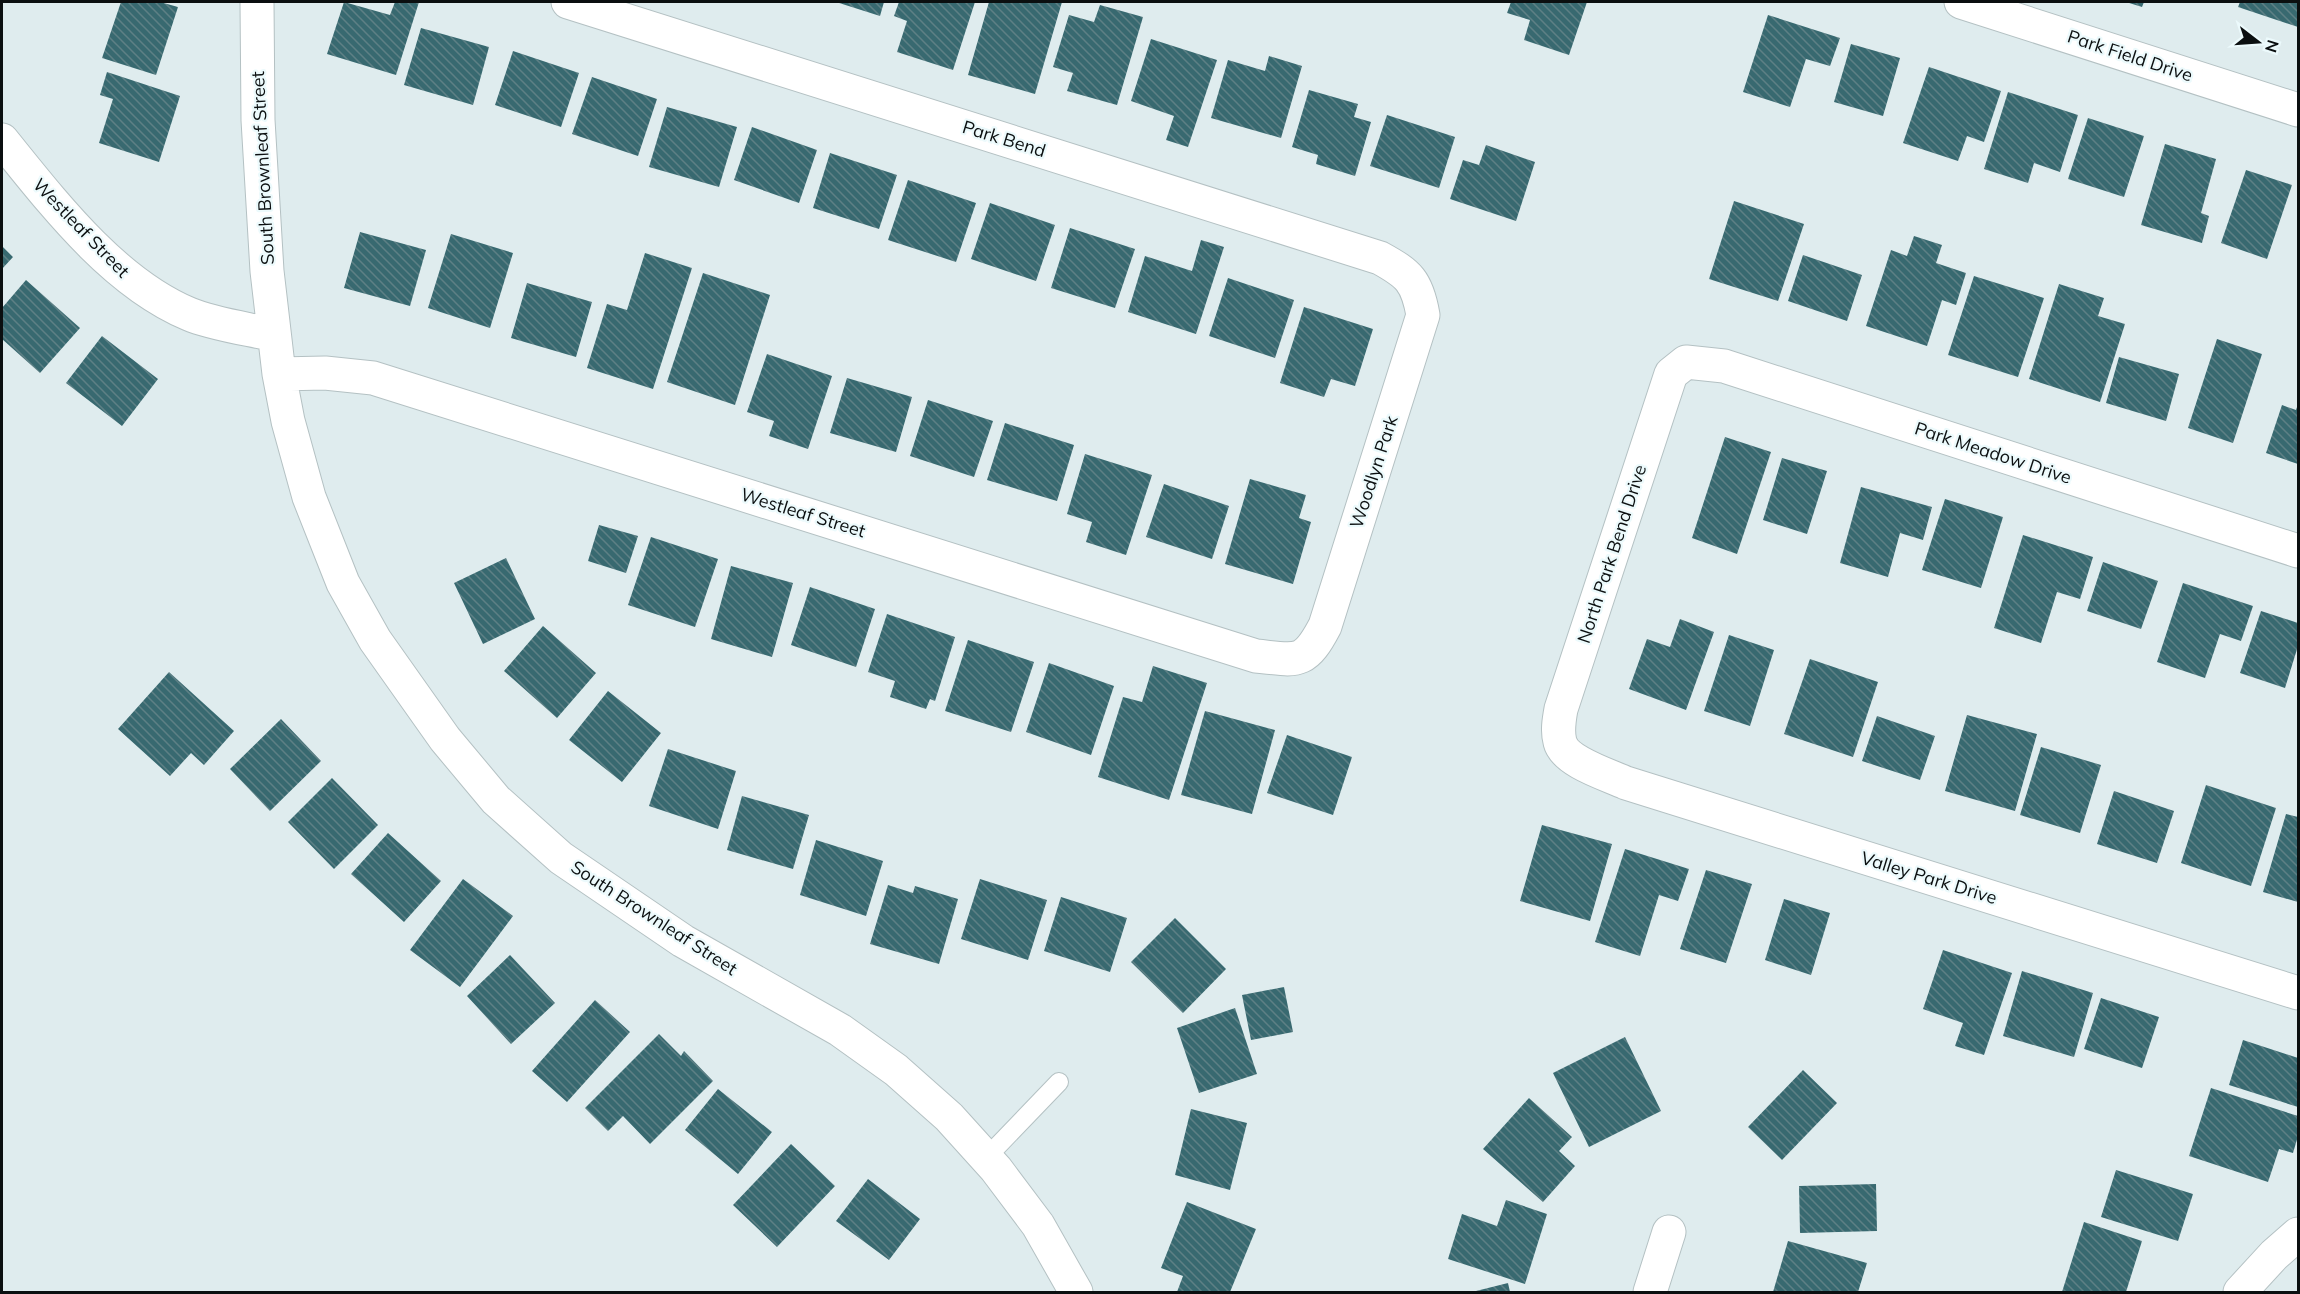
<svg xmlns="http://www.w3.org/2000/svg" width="2300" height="1294" font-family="Mulish,sans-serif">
	<defs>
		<pattern id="building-back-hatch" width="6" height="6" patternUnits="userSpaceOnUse" patternTransform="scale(1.5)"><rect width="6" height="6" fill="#386970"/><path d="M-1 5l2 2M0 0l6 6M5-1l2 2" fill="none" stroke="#5e8085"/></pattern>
	</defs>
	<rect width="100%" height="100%" fill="#dfecee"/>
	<path fill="url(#building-back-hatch)" d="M121,2h39l18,5 -22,68 -54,-17z
		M344,2l46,13 5,-13h24l-23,73 -69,-21z
		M836,2h48l-4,14z
		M899,2h76l-22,68 -56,-18 10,-31 -13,-5z
		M989,2h73l-27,92 -67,-19z
		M1511,2h76l-18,53 -45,-15 6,-20 -23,-7z
		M2126,2h18l-2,5z
		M2240,2h58v25l-60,-20z
		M1100,5l43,12 -26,88 -50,-14 6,-18 -20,-6 16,-52 25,7z
		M1768,15l72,23 -10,28 -24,-7 -16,48 -47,-15z
		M421,28l68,19 -16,58 -69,-20z
		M1151,39l66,21 -29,87 -22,-7 8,-24 -43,-15z
		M1851,44l49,14 -17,58 -49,-14z
		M513,51l66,22 -18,54 -66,-22z
		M1269,56l33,10 -21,72 -70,-20 17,-58 37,11z
		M1929,67l72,24 -17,51 -17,-6 -9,25 -55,-18z
		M107,72l73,24 -21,66 -60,-19 14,-44 -13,-4z
		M592,77l65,22 -19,57 -66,-22z
		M1309,90l49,14 -4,13 17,5 -16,54 -39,-12 2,-9 -26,-8z
		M2008,92l70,23 -18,57 -26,-9 -6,20 -44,-14z
		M667,107l70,20 -18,60 -70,-20z
		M1387,115l68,22 -16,51 -69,-22z
		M2088,118l56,18 -20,61 -56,-18z
		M752,127l65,23 -18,53 -65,-23z
		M2165,144l51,15 -15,54 8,3 -7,27 -61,-18z
		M1486,145l49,17 -19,59 -66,-22 13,-39 16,5z
		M830,153l67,22 -18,54 -66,-21z
		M2246,170l46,15 -25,74 -46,-16z
		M908,180l68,23 -20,59 -68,-22z
		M1734,201l70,23 -26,77 -69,-22z
		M990,203l65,22 -19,56 -65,-22z
		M1070,228l65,21 -20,59 -64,-20z
		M360,232l66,18 -16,56 -66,-18z
		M451,234l62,19 -23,75 -62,-20z
		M1914,236l28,9 -6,18 30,10 -10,32 -14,-5 -15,46 -61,-20 25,-76 16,6z
		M1201,240l23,7 -28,87 -68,-22 17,-56 47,15z
		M2,246l11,11 -11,12z
		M645,253l47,15 -39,121 -66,-21 20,-64 20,6z
		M1803,255l59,20 -15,46 -59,-20z
		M703,273l67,22 -35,110 -68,-23z
		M1974,276l70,22 -26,79 -70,-22z
		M1228,278l66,22 -19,58 -66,-22z
		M26,280l54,48 -40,45 -38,-34v-31z
		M527,283l65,19 -16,55 -65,-19z
		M2059,284l45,14 -6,18 27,8 -25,78 -71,-23z
		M1304,307l69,22 -18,57 -24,-7 -7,18 -44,-14z
		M102,336l56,43 -36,47 -56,-43z
		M2217,339l45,15 -29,89 -45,-15z
		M767,354l65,22 -24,73 -39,-13 5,-15 -27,-9z
		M2119,357l60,17 -13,47 -60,-18z
		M847,378l65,19 -16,55 -66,-19z
		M928,400l65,21 -19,56 -64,-21z
		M2298,404v60l-32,-11 16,-48 14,5z
		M1005,423l69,22 -17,56 -70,-21z
		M1725,437l46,15 -34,102 -45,-16z
		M1085,454l67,21 -26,80 -40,-13 6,-20 -25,-8z
		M1782,458l45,13 -20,63 -44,-14z
		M1250,479l56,16 -7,23 12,4 -18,62 -68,-20z
		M1164,484l65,22 -17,53 -66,-22z
		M1861,487l71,20 -9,33 -23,-7 -12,44 -48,-14z
		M1945,499l58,18 -22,71 -59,-18z
		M599,525l39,11 -12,37 -38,-12z
		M2023,535l70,22 -13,42 -23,-7 -16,51 -47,-15z
		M651,537l67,22 -23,68 -67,-22z
		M506,558l29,61 -52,25 -29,-61z
		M2103,562l55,19 -17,48 -54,-18z
		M731,566l62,17 -21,74 -61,-18z
		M2183,583l70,23 -12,35 -21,-7 -15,44 -48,-16z
		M810,587l65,22 -19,58 -65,-22z
		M2261,611l37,12v23l-13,42 -45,-15z
		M887,614l68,23 -20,64 -5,-2 -4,10 -36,-12 5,-16 -27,-9z
		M1680,619l34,13 -28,78 -57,-21 18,-50 23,8z
		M543,626l53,47 -39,45 -53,-47z
		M1729,635l45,15 -24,76 -46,-15z
		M968,640l66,22 -23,70 -66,-21z
		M1810,659l68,23 -25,75 -69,-23z
		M1049,663l65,23 -23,69 -65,-23z
		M1153,666l54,17 -38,117 -71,-23 25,-80 19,5z
		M169,672l65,59 -30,34 -13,-12 -21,23 -52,-47z
		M608,691l53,42 -39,49 -53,-42z
		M1205,711l70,19 -23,84 -71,-19z
		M1967,715l70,19 -22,77 -70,-20z
		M1877,716l58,20 -15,44 -58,-19z
		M281,719l40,42 -51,50 -40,-42z
		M1287,735l65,22 -19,58 -66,-22z
		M2041,747l60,18 -21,68 -60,-18z
		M668,749l68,22 -18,58 -69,-23z
		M332,778l46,47 -44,44 -46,-47z
		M2206,785l70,23 -25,78 -70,-23z
		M2114,791l60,20 -17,52 -60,-19z
		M742,796l67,19 -16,54 -66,-19z
		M2286,814l12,3v85l-35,-10z
		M1542,825l70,19 -22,77 -70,-20z
		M388,833l53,48 -37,41 -53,-48z
		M816,840l67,21 -17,55 -66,-21z
		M1625,849l64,20 -11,32 -19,-6 -19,61 -45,-14z
		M1706,870l46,14 -26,79 -46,-14z
		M463,879l50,37 -53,71 -50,-37z
		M980,879l67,21 -19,60 -67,-21z
		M888,885l25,8 2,-7 43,13 -19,65 -69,-20z
		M1061,897l66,21 -17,54 -66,-21z
		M1784,899l46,14 -19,62 -46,-15z
		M1175,918l51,51 -43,44 -52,-51z
		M1943,950l69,23 -28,82 -29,-9 8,-23 -40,-14z
		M510,955l45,48 -44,41 -44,-48z
		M2022,971l71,22 -19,64 -71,-21z
		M1284,987l9,45 -42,8 -9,-45z
		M2101,998l58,19 -17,51 -58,-19z
		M595,1000l35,32 -63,70 -35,-31z
		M1235,1008l22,66 -58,19 -22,-65z
		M659,1034l22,22 3,-5 29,30 -63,63 -27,-28 -15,15 -23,-23z
		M1625,1037l36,74 -72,36 -36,-74z
		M2243,1040l55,18v49l-69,-22z
		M1803,1070l34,33 -55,57 -34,-33z
		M2211,1088l87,28v20l-5,17 -14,-4 -11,33 -79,-26z
		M718,1089l54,43 -34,42 -53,-44z
		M1529,1098l43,39 -13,14 16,15 -32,36 -60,-53z
		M1191,1109l56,14 -17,67 -55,-15z
		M791,1144l44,42 -58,61 -44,-42z
		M2116,1170l77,24 -15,47 -77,-24z
		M868,1179l52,40 -31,41 -53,-39z
		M1876,1184l1,47 -77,2 -1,-47z
		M1506,1200l41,14 -22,70 -77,-25 14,-45 35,12z
		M1187,1202l69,27 -26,63h-53l6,-16 -22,-8z
		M2084,1222l58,19 -16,51h-64z
		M1788,1241l79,22 -9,29h-85z
		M1508,1283l2,9h-38z"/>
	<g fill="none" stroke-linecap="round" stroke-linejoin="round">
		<g stroke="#b4c1c3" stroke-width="20">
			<path id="lane" d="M986,1158l73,-76"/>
		</g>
		<g stroke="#b4c1c3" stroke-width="35">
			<path id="street" d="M257,2l1,118 9,151 12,103 9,47 21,76 34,86 32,57 70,99 51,61 65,58 122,83 157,89 56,40 53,47 47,52 42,56 38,67
				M1961,2l337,108
				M2,140c51,63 111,142 187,174 23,10 60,15 85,21
				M279,374l46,-1 48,5 883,278c41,4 48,10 69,-30l98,-311c-6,-34 -14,-41 -43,-57l-812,-256
				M2298,551l-574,-185 -38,-4 -15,12 -110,335c-2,11 -4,22 -1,33 5,20 49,33 66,41l672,210
				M1650,1292l19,-60
				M2240,1292l34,-37 24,-21"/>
		</g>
		<use href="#lane" stroke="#fff" stroke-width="18"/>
		<use href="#street" stroke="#fff" stroke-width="33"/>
	</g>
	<g text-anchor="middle" stroke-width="4.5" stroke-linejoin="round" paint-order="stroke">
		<g font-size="18" fill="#0b0f10" stroke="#ecfafc">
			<text transform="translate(2130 56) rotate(18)" y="6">Park Field Drive</text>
			<text transform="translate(1004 139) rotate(17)" y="6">Park Bend</text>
			<text transform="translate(263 168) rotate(-93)" y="6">South Brownleaf Street</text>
			<text transform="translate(81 228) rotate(46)" y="6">Westleaf Street</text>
			<text transform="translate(1993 453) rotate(18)" y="6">Park Meadow Drive</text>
			<text transform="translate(1374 472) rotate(-72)" y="6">Woodlyn Park</text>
			<text transform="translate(803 513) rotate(17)" y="6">Westleaf Street</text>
			<text transform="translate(1612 554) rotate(-72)" y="6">North Park Bend Drive</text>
			<text transform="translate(1929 878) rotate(17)" y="6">Valley Park Drive</text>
			<text transform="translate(654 918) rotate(33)" y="6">South Brownleaf Street</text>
		</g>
	</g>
	<rect width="2300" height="1294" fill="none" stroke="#0b0f10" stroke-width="6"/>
	<g transform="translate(2258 42) rotate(107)" stroke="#ecfafc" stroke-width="4.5" paint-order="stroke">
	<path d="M0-4.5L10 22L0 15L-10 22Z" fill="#0b0f10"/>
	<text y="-9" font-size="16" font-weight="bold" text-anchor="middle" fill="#0b0f10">N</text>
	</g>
</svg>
